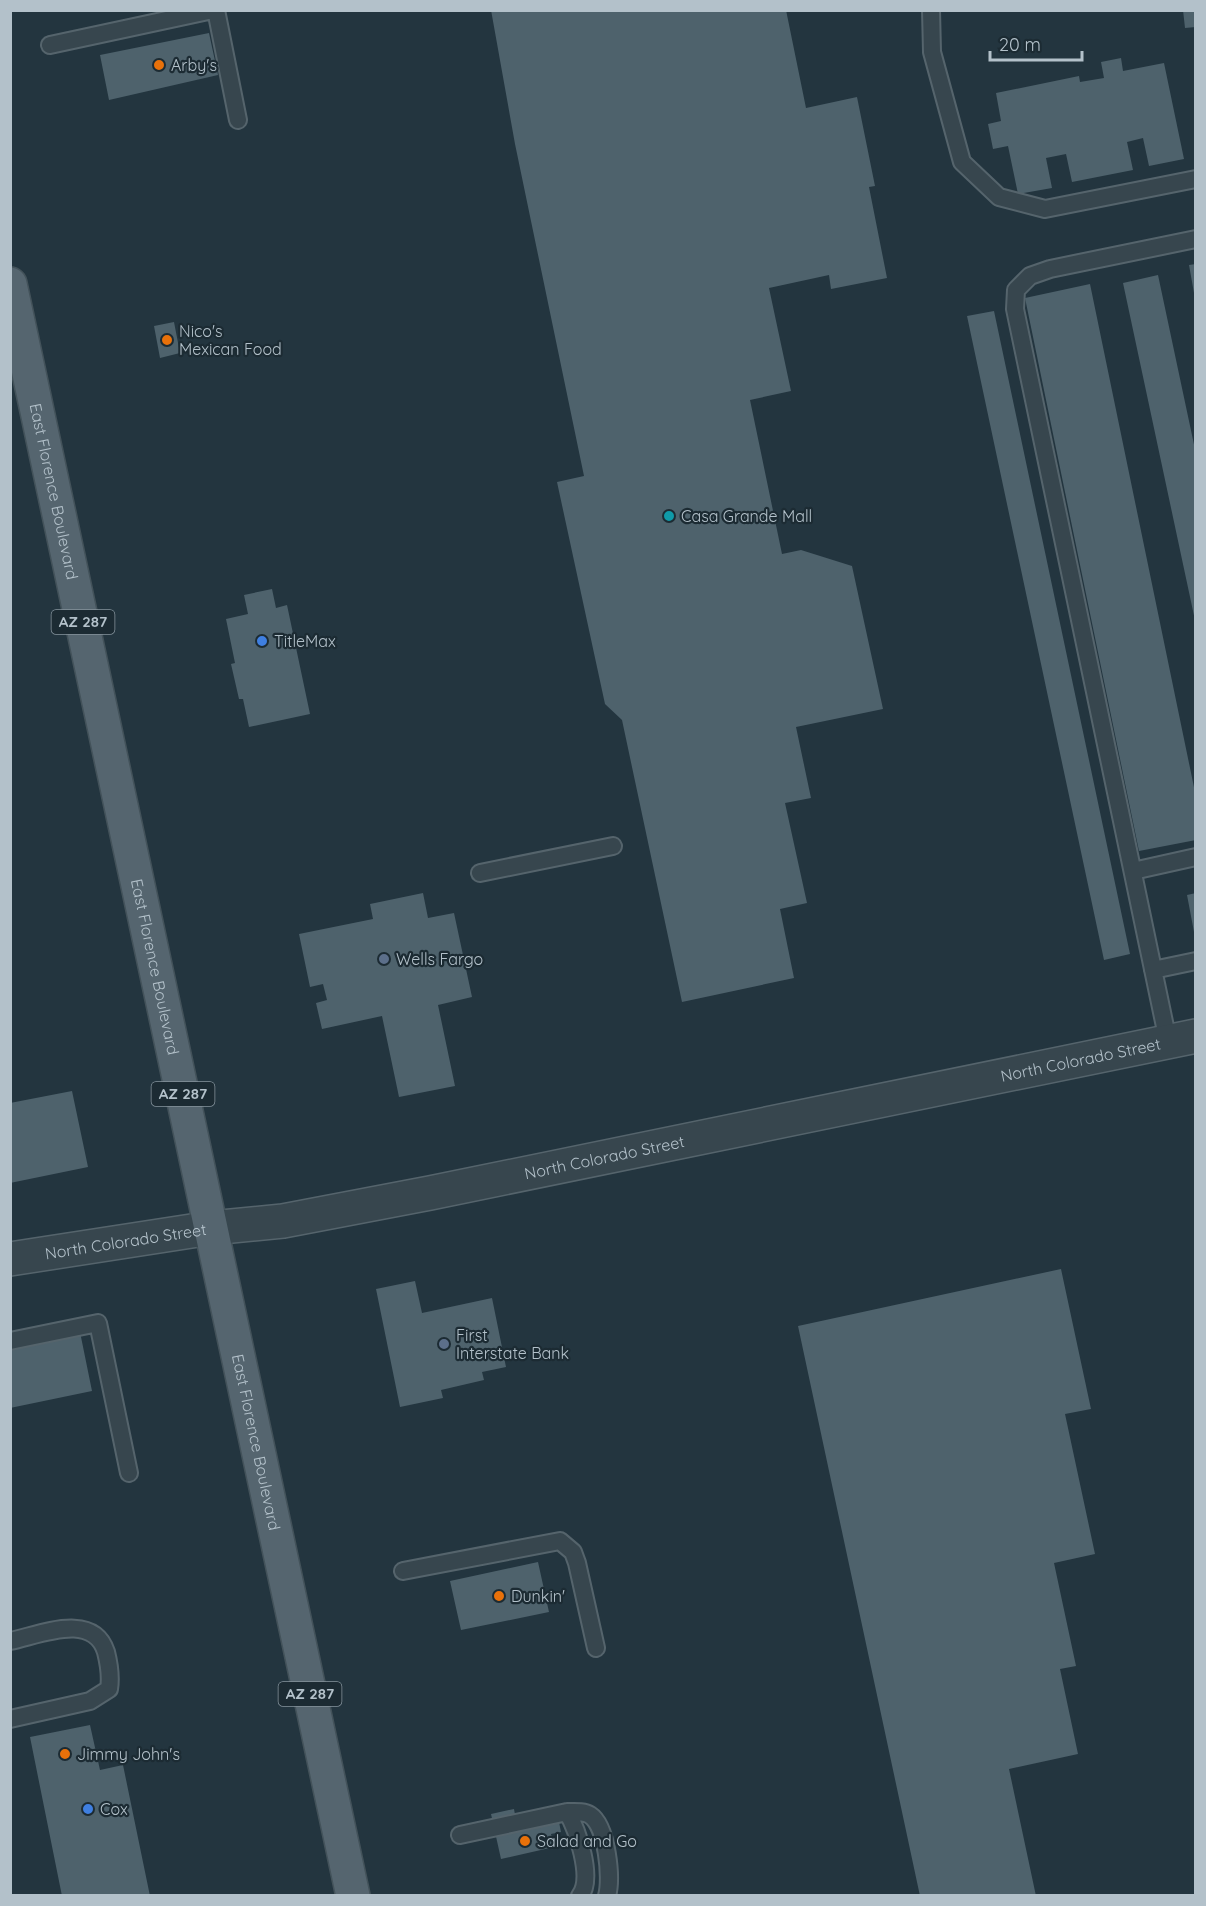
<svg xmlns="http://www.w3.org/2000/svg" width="1206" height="1906" font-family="Quicksand,sans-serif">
	<rect width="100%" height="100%" fill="#23353f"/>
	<path fill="#4e626c" d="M491,10h295l20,98 51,-11 18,89 -6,1 18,91 -56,11 -2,-14 -60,13 22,103 -41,9 32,154 19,-4 51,16 31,143 -87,18 15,71 -26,5 22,100 -27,6 14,69 -112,24 -60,-282 -17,-16 -48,-222 27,-6 -69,-332z
		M1183,10h13v17l-11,1z
		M209,33l9,42 -109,25 -9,-45z
		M1121,58l2,13 41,-8 20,96 -35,7 -6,-28 -16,4 6,28 -61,12 -6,-28 -20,4 6,30 -34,6 -10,-48 -15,3 -5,-25 13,-3 -5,-28 83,-17 1,6 24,-4 -3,-16z
		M1196,264v29h-2l-5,-28z
		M1158,275l38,179v171l-73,-342z
		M1090,284l106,513v43l-57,11 -114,-553z
		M994,311l136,643 -26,6 -137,-644z
		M174,322l6,31 -20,5 -6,-32z
		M272,589l4,19 11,-3 23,109 -61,13 -6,-28h-4l-8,-35 4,-1 -9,-44 22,-5 -4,-19z
		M423,893l5,25 26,-5 18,84 -34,8 17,81 -56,11 -17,-81 -60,13 -6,-26 11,-3 -4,-16 -13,3 -11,-53 74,-15 -3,-15z
		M1196,893v39h-2l-7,-37z
		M72,1091l16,76 -78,16v-80z
		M1061,1269l30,140 -26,5 30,140 -41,9 22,103 -16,3 18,85 -69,15 27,127h-116l-122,-570z
		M415,1281l7,32 70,-15 14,69 -24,5 2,8 -43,10 2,8 -43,9 -24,-118z
		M80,1332l12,59 -82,17v-62z
		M538,1562l11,50 -88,18 -11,-49z
		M90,1725l10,45 23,-5 27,131h-88l-32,-159z
		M514,1809l3,17 41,-9 3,15 -10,2 3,13 -53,12 -10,-45z"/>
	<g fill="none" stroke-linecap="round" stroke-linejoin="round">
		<g stroke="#55646c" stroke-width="20">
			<path id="service" d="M216,10l22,110
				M931,10l1,42 30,110 37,35 46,12 151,-30
				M50,45l163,-35
				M1133,871l63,-14
				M480,873l133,-27
				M1153,970l43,-9
				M1168,1041l-153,-732 1,-19 14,-14 20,-7 146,-30
				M10,1341l88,-18 31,150
				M403,1571l157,-30 13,11 4,11 19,85
				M10,1641c30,-6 83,-30 96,11 3,12 5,25 3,37l-19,12 -80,18
				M567,1812c7,0 17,-1 23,3 17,11 22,63 17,81
				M460,1835l107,-23c10,17 27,66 13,84"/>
		</g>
		<g stroke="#55646c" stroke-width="36">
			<g id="minor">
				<path id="s1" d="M10,1259l201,-31"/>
			</g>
		</g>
		<g stroke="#55646c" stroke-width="36">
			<g id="tertiary">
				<path id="s2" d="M211,1228l72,-7 147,-28 766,-157"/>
			</g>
		</g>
		<g stroke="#43525a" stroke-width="36">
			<g id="primary">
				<path id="s3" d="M10,284l343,1612"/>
			</g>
		</g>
		<use href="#service" stroke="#37464e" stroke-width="16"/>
		<use href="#minor" stroke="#37464e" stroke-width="33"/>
		<use href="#tertiary" stroke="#37464e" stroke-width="33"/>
		<use href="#primary" stroke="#55656f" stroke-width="33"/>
	</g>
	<g fill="#e8710a" stroke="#1c2b33" stroke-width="2">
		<circle cx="159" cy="65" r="6"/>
		<circle cx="167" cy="340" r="6"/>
		<circle cx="499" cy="1596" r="6"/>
		<circle cx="65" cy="1754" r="6"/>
		<circle cx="525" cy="1841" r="6"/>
	</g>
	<circle fill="#0f9aa8" stroke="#1c2b33" stroke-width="2" cx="669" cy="516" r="6"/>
	<g fill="#3f7fe0" stroke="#1c2b33" stroke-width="2">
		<circle cx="262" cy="641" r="6"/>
		<circle cx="88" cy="1809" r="6"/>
	</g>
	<g fill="#5c6f8a" stroke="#1c2b33" stroke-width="2">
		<circle cx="384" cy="959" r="6"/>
		<circle cx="444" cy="1344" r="6"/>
	</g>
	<g text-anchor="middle" stroke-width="4.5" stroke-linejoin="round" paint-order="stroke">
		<g fill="#1c2b33" stroke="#86949d" stroke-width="1.5">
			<rect x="51.5" y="610" width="63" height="24" rx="4.5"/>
			<rect x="151.5" y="1082" width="63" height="24" rx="4.5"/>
			<rect x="278.5" y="1682" width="63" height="24" rx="4.5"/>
		</g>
		<g font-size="15" font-weight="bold" fill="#b3c1ca">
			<text x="83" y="627">AZ 287</text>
			<text x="183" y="1099">AZ 287</text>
			<text x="310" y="1699">AZ 287</text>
		</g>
		<g font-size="16" fill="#b3c1ca" stroke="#1c2b33" text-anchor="start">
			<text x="171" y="71">Arby's</text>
			<text x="179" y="337">Nico's<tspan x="179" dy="18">Mexican Food</tspan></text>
			<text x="681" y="522">Casa Grande Mall</text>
			<text x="274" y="647">TitleMax</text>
			<text x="396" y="965">Wells Fargo</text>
			<text x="456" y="1341">First<tspan x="456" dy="18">Interstate Bank</tspan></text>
			<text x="511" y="1602">Dunkin'</text>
			<text x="77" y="1760">Jimmy John's</text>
			<text x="100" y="1815">Cox</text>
			<text x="537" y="1847">Salad and Go</text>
		</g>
		<g font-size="16" fill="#b3c1ca" stroke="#1c2b33">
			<text dy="6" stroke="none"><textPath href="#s3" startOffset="212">East Florence Boulevard</textPath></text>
			<text dy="6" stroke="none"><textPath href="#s3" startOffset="698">East Florence Boulevard</textPath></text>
			<text dy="6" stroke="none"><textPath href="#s2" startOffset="886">North Colorado Street</textPath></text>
			<text dy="6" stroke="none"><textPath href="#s2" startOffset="400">North Colorado Street</textPath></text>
			<text dy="6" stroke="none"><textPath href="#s1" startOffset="117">North Colorado Street</textPath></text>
			<text dy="6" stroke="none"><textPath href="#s3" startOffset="1184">East Florence Boulevard</textPath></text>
		</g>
	</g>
	<rect width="1206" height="1906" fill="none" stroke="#b3c1ca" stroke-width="24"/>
	<path d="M990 51v9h92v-9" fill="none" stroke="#b3c1ca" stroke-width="3"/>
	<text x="999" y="51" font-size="18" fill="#b3c1ca" stroke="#1c2b33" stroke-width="4.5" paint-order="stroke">20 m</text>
</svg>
